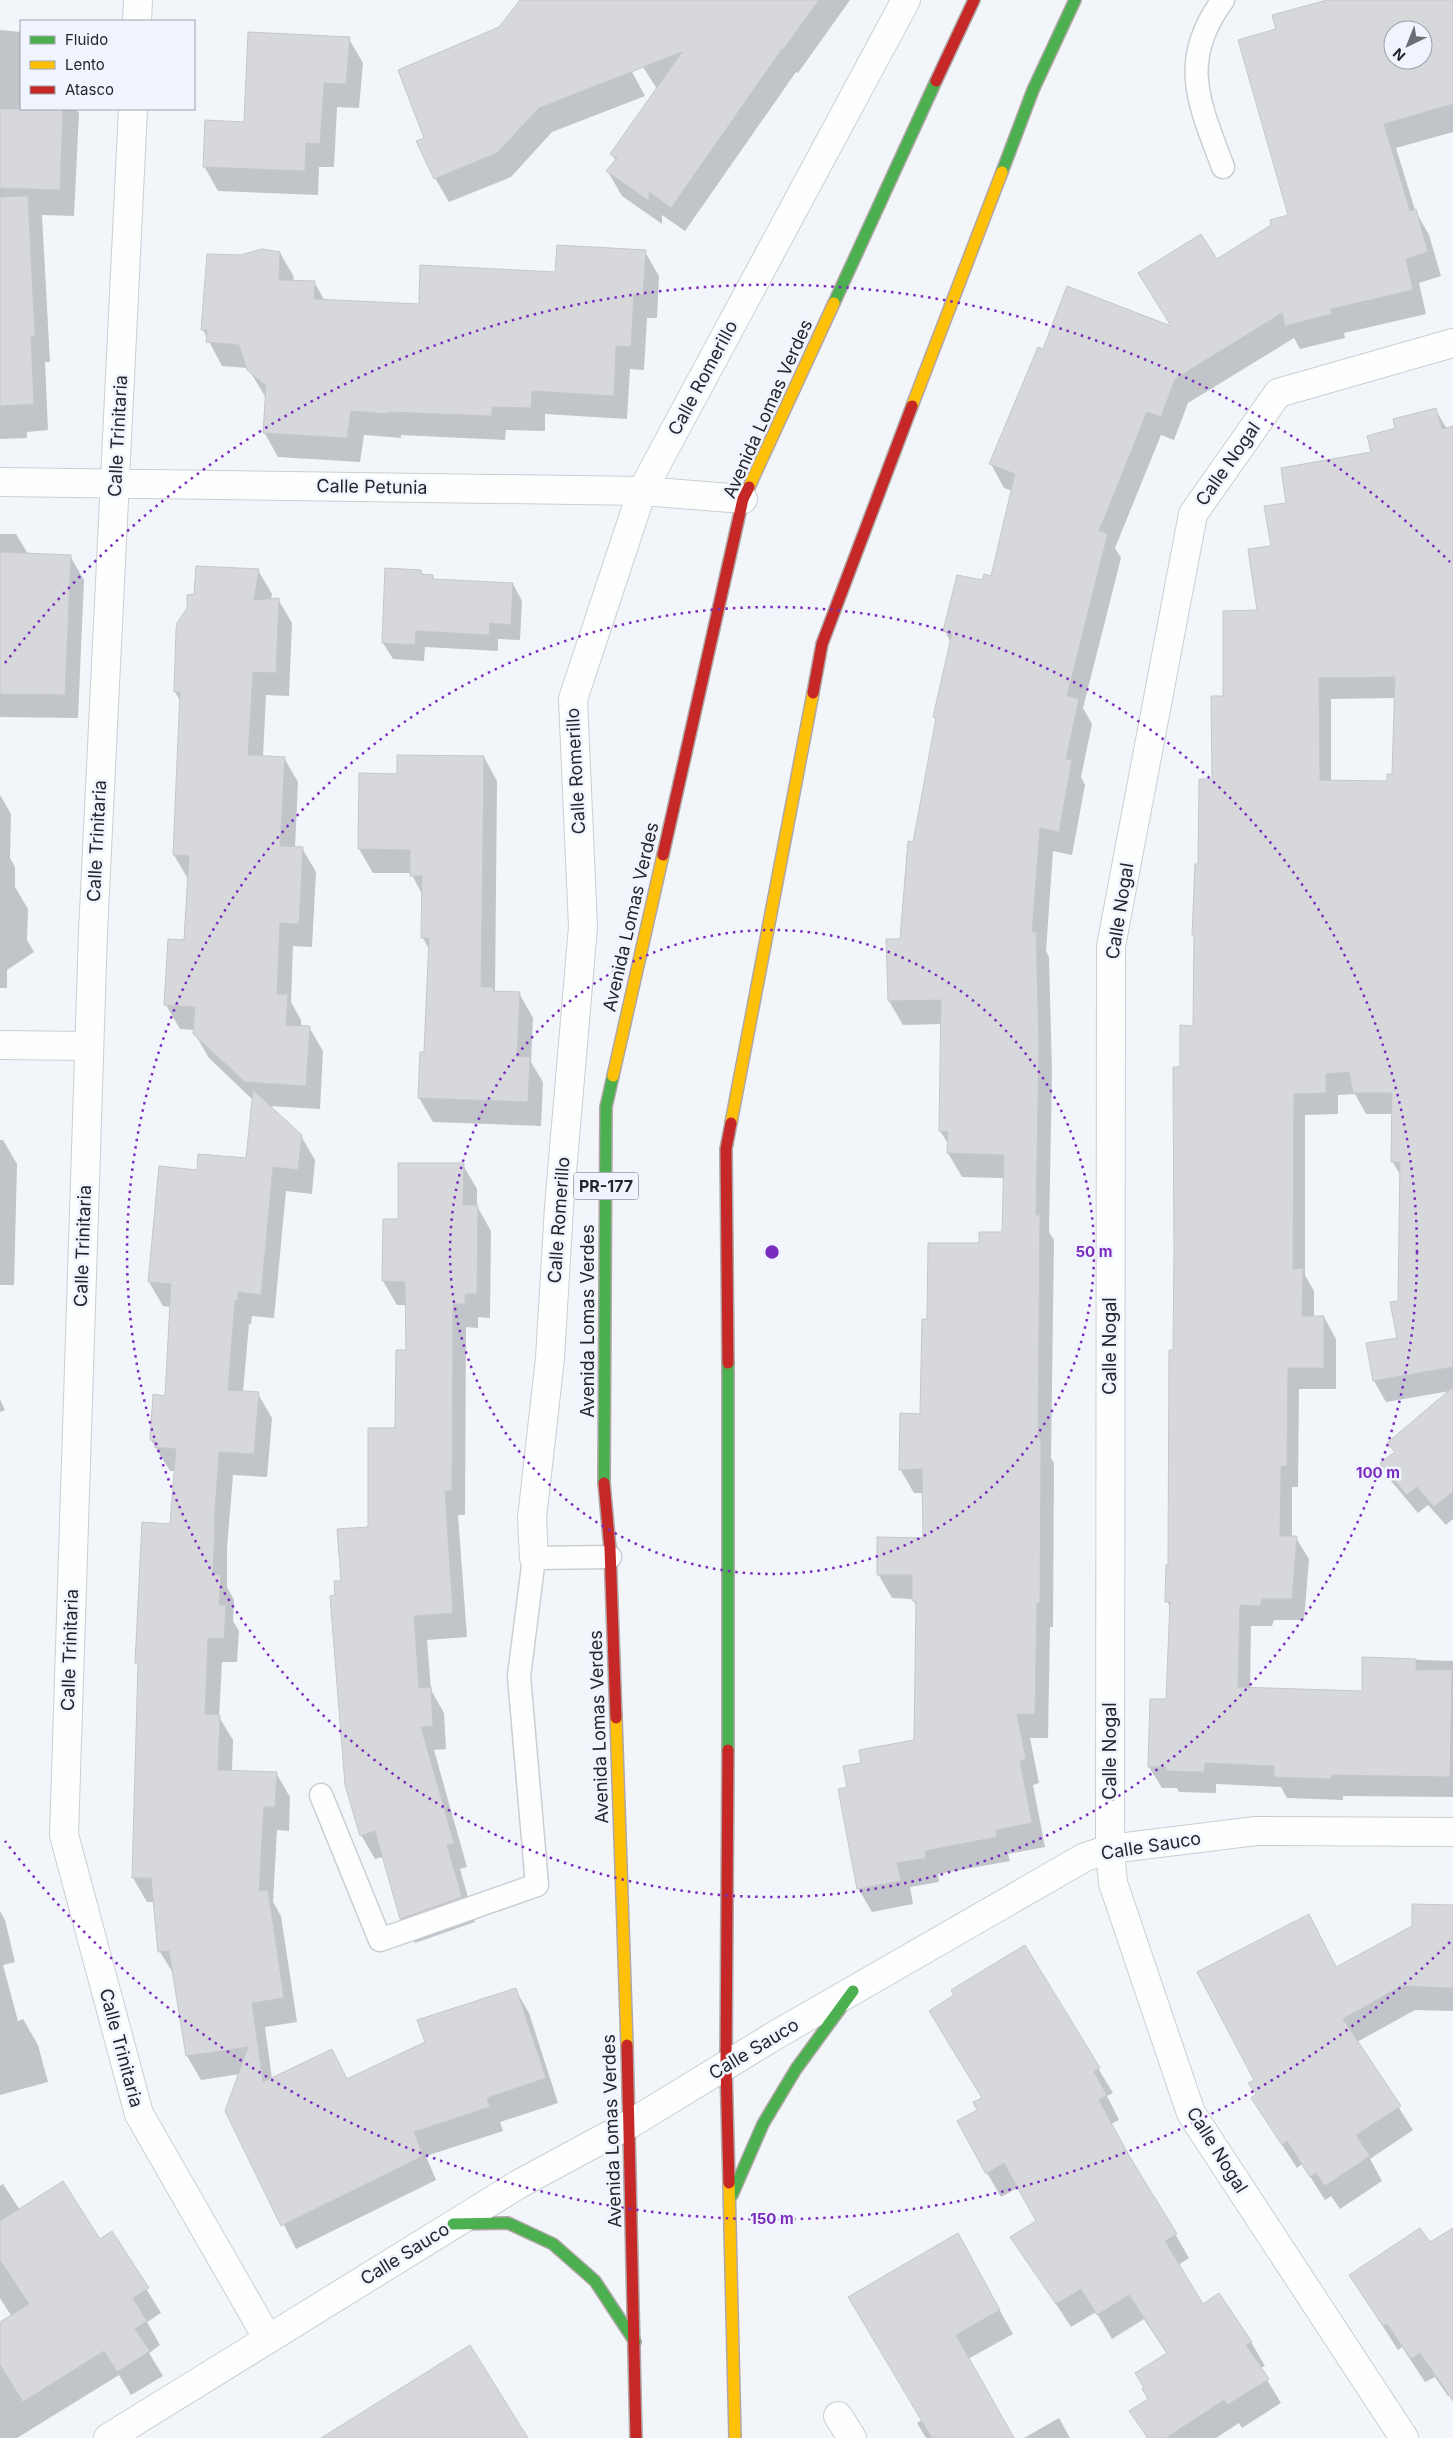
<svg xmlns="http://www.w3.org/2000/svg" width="1453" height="2438" font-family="Inter,sans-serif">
	<rect width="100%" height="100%" fill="#f2f5fa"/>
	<path fill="#0003" fill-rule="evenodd" d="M522,0h10l100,72 13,24 -93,36 -41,45 -62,25 -14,-24 -9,-39 74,-111z
		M600,0h250l-52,73 -2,-1 -111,159 -23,-16v9l-40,-28 -14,-24 8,-11 -4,-7 45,-65z
		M1332,0h121v132l-57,16 19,62 14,25 12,41 -22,7 7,31 -82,19 1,5 -45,11 -6,-11 -106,65 -14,37 -13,-5 -46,113 6,10 -38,150 9,16 -11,53 4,8 -13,70 -19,-4 -7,100 3,6 3,115 -3,160 5,8 -3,218 3,5 -1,164h-3l-2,111h-18l9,45 -6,2 12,62 -37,7 2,7 -72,13 1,8 -29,5 3,17 -41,8 -14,-24 -10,-100 15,-24 52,-23 2,-133 -4,-9 -21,-1 -14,-24 46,-35 -1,-46h-9l-14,-24 22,-54 6,-94 52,-76 24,-12v-55l-42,-1 -14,-24 1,-8 -9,-14 2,-107 -39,1 -14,-24 -2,-60 14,-1 13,-97 22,-122 -2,-4 17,-74 -6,-12 38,-49 9,-5 21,-86 -9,-3 -13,-24 52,-113 130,-23 44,-67 72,-45 -12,-186zM1393,30h30v30h-30z
		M0,30l21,2v77h55l3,4 -5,103 -32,-1 8,147h-5l3,68 -21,2v6l-27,1z
		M349,39l14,24 -4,45 -22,-1 -3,60h-15l-1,28 -100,-4 -14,-25z
		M645,252l14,24 -2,42h-10l-3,52 -14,-1 -3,50 -82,-5v17l-39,-1 -1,10 -104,-5v3l-37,-3 -4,27 -82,-5 -14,-25 2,-34 -18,-30 -26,-2 -19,-36 38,-73 39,-4 14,24 -1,4 21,1 11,19 95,4z
		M1435,409l12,20 6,-1v1091l-7,6 -18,-20 -10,8 -26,-31 -10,-18 13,-11 -6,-10 61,-52 -64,11 -12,-21 -7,-37 31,-5 3,-163 -9,-15 1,-47h-27l-11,-20 -17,1v19l-33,1v160l9,16v26h10l12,22v50h-37l-1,98h-6v51h4l13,21 -5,61h-30l-2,6h-21l-1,62 113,4 1,-34 89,3v136l-110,-1v4l-56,-2 -6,-11 -65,-3v9l-37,-1 -2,-4h-15l-13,-21 19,-66 3,-92 -4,-8 3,-35 11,-498 13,-41 1,-89 -2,-3 7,-70 24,-167 34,-86 14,-65 15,-43 86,-51 23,-24zM1396,698l-2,77 -6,7h-57v-83z
		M0,534h16l12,20 42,2 14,24 -6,138 -78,-1z
		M258,570l14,24 -1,6 7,-1 14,24 -3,73 -23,-1 -3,62 21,1 14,24 -3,66h7l14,24 -4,75 -19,-1 -2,56 10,18v7h8l14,24 -3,58 -51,-3 32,30 14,24 -3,34 -26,-3 -12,127 -22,-2 -1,8h-2l-6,68 15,2 14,24 -5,59 -34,-2 -6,73v39l7,13 -1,21 6,10 -2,31h-15l-3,55 14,23 -1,31 44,2 14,24 -1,34 -12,-1 -4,72 8,14 16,106 -32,5 7,52 59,-29 17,30 78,-37 89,-54 14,24 29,90 -58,19 3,9 -77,25 10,24 -140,69 -69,-138 13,-37 -39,6 -14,-24 -12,-80 -15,-24 -5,-50h-8l-14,-24 6,-211 -2,-5 34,-137 5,-54h-6l-19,-31 16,-43 4,-90 -8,-1 -14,-24 49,-111 49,-11 6,-60 -44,-42 -14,-24v-4l-15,-1 -14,-24 19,-64 3,-62 -14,-24 7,-153 -6,-10 20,-97z
		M421,571l2,5h10l2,5 78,3 9,17 -2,39 -22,-1v12l-73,-4 -1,14 -31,-2 -10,-16z
		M484,757l13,24 -2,212h24l14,25 -2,44 12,20 -2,44 -108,-4 -14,-24 6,-45 5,-102 -7,-13v-42l-12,-23h-38l-14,-24 39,-74z
		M0,795l11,19 -1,44 5,9v20l13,22 -1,31 7,12 -27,18v18h-7z
		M0,1140h3l14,24 -3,121h-14z
		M463,1165l14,24v17l14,25 -1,87 -12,-1v11l-12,-1 -1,188h-7l9,122 -40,3 4,50 13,23 2,36 -12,1 33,117 -7,2 15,53 -60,21 -14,-24 -18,-62 -8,2 -14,-24 -25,-239 33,-68 27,-99 11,-77 -1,-47h-9l-14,-24 16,-61z
		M0,1399l5,11 -5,2z
		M1453,1906v105l-38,-1 -58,32 56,88 -43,29 12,22 -42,28 -9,-13 -6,4 -23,-36 -5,4 -30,-46 -10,-27 -2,-14 53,-165 29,52z
		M0,1911l5,9 10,42 -12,3 15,56 5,-2 15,26 10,37 -48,13z
		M1025,1947l88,146 -6,3 12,24 -8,4 78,134 -11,7 25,40 48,37 14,24 -5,2 21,35 -39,25 -3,-5 -23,15h-69l-16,-27 18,-12 18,-45 -23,-35 -32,20 -16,-27 -25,15 -59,-90 26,-15 -19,-35 -18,10 -14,-24 -8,-62z
		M3,2184l17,26 79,31 13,-8 49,80 -14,9 13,23 -11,8 14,23 -32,19 -12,-20 -102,63h-17v-114l12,-7 -12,-19v-112z
		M1453,2230v162l-5,4 -13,-19 -10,5 -23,-35 -4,3 -48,-75 79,-31z
		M971,2259l42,75 -45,25 45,79h-87l-9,-15 5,-3z
		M1059,2418l11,20h-46z"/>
	<path fill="#d6d8dc" stroke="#c5c7cb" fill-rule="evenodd" d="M520,0h299l-36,50 -1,-1 -111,159 -22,-16v9l-43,-30 11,-13 -7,-4 72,-102 -143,56 -42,45 -63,26 -18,-38 8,-3 -26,-68 101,-43z
		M1327,0h126v104l-69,20 26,87 6,-2 12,43 -22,7 7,31 -82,19 1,5 -47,12 -3,-13 -107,66 -14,38 -14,-5 -48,119 9,2 -41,163 12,3 -13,60 6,1 -13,72 -19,-4 -8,104h4l3,115 -3,168h4l-2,223h3l-1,165h-3l-2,111h-18l9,45 -6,2 12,62 -36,7 1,7 -72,14 1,7 -29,5 4,18 -44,8 -19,-100 9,-2 -4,-21 18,-3 -2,-13 55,-10 2,-139h-4v-26h-35v-38l46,1 -1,-69 -23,1 1,-57 20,1 2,-95h5l1,-76h51v-11h23l2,-77 -57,-2 1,-21 -9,-1 2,-131 -53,1 -2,-62h14l8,-98 5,1 23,-124 -3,-1 19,-84 -9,-2 14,-56 25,5 2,-6 7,2 24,-102 -26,-10 49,-117 5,2 24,-63 104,40 -33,-53 63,-39 16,25 54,-34 -1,-5 18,-5 -50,-175 38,-11 -4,-14zM1393,30h30v30h-30z
		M248,32l102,5 -4,47 -22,-1 -4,61 -14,-1 -1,28 -102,-4 2,-47 39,2z
		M0,109h63l-3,81 -60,-2z
		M28,196l7,140h-4l3,68 -34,2v-209z
		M557,245l89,5 -3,45 -9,-1 -3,53 -15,-1 -2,50 -82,-5 -1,17 -39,-1v9l-104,-4v2l-37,-3 -4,27 -84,-5 3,-47 -19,-16 -8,-25 -33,-3 1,-12h-6l6,-76 33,1 22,-6 18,3 -1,28 36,1 -1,18 105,5 1,-39 135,7z
		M1436,408l6,21 11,-3v941l-80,14 -7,-38 31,-5 -7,-36 8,-1 2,-139h-9l1,-69h-39l-4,-21 -23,2v19l-32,1 -1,175 10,-1 -1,48h22v52h-36l-1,98h-6l-1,70h17l-5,63h-30l-2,7 -20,-1 -2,82 124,4v-34l54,2v11h36l-2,107 -118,-2 -1,4 -57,-2v-11l-69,-3 -1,9 -38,-1v-4h-18l2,-68h16l4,-97h-5l1,-37h2l1,-215h4l1,-99 -1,-184h7v-42l13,1 1,-91h-2l3,-71h3l1,-85h13l-1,-83h12v-85l34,-1 -9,-61 23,-3 -7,-40 22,-3 -5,-35 90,-16 -4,-16 28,-8 -2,-9zM1395,677l-3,97h-5v7l-67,-1 -1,-102z
		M0,552l71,3 -6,140 -65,-1z
		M196,566l63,3 -5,31 25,-2 -3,75 -23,-1 -5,83 37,2 -5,89 23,1 -4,77 -19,-1 -3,71h11l-2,31 24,1 -4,60 -61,-4 -52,-48 2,-27 -31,-2 4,-66 16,1 5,-84 -16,-1 7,-163h-6l2,-62 1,-7 10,-15v-13l7,-1z
		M385,568l36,2v4l12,1v4l80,4 -2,42 -21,-2 -1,12 -73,-4 -1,14 -33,-2z
		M397,755l87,1 -3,231h12v4l27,1 -3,64 13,1 -2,45 -110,-4 2,-46h4l5,-114h-8l1,-62h-12v-26l-52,-1 1,-76 38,1z
		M253,1090l49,45 -4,35 -25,-3 -12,128 -23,-3v9l-3,-1 -7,90 31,2 -5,62 -35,-2 -5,74h1l-2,48 8,1 -2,30h7l-2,34 -16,-1 -3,76 15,1 -2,55 59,2 -2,35h-11l-5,84 9,-1 16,108 -32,5 11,79 69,-33 15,30 78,-37 -8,-22 99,-32 30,90 -59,20 3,9 -76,25 9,24 -142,70 -56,-115 23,-64 -62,9 -17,-105 -11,1 -7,-74h-19l6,-215h-3l7,-141 28,2 6,-75 -22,-2 1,-6 -5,-1 3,-46 12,2 6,-112 -23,-2 11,-116 38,4 1,-16 48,4z
		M398,1163h66l-1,42h15l-1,89h-12v10h-12l-1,187h-7l8,122 -39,3 5,72 12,-1 2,39 -12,1 33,116 -7,2 15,52 -62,22 -25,-88 -15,5 -15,-51 -15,-189 5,-1 -1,-14h7l-4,-52 31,-2v-99h27l1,-78h10l-1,-68 -23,-1 1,-62h15z
		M1453,1387v104l-19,16 -17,-20 -10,8 -27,-32 15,-11 -8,-9z
		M1412,1904l41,1v83l-52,-2 -58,33 58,87 -45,29 14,21 -45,30 -9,-13 -6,4 -23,-36 -5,4 -31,-47 5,-4 -8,-11 6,-3 -57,-108 112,-58 27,53 76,-41z
		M1025,1945l75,123 -6,4 13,23 -8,5 29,54 49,80 -12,7 38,63 16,-11 33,49 -6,3 23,34 -42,26 -3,-5 -58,38h-18l-19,-27 19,-12 -6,-10 2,-1 -9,-15 32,-20 -38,-58 -32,20 -16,-26 -25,15 -46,-67 26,-16 -32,-58 -18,11 -29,-53 20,-11 -4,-8 9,-4 -53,-87 25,-16 -3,-5z
		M63,2181l37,58 12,-8 37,57 -16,10 14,23 -12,8 15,22 -33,21 -13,-21 -81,51 -23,-37v-43l29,-18 -29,-44v-39z
		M1420,2228l10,14 23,-14v173l-33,-48 -9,6 -24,-35 -4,2 -34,-51z
		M958,2233l42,77 -44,25 58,103h-82l-84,-141z
		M470,2345l58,93h-207z"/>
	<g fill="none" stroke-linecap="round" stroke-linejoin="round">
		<g stroke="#ccced2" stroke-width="25">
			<path id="lane" d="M1223,0c-45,61 -24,103 0,167
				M321,1795l59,145 157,-55 -18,-209 15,-118 76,-1"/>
		</g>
		<g stroke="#ccced2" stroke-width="30">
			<path id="street" d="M137,21l1,-21
				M133,109l-40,823 -29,903 75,279 129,225
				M0,482l642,9 101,8
				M0,1045l89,1
				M534,1558l-2,-40 18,-160 9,-151 24,-280 -10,-228 69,-208 264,-491
				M838,2416l14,22
				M108,2438l411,-254 111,-60 144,-88 311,-179 25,-8 146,-18 197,1
				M1404,2438l-213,-325 -78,-230 -3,-34 1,-903 82,-432 85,-121 175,-50"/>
		</g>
		<g stroke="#b1a6a6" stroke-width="14">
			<path id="fast" d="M1002,172l31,-82 42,-90
				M834,303l102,-222
				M604,1483l2,-376 7,-31
				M728,1750v-387
				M732,2195l31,-71 33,-55 57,-78
				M453,2224l55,-1 45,21 42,37 40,61"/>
		</g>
		<g stroke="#b1a6a6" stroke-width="14">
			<path id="slow" d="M912,406l90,-234
				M749,487l85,-184
				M613,1076l50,-221
				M731,1123l82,-430
				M616,1718l11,327
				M729,2183l6,255"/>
		</g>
		<g stroke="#b1a6a6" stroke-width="14">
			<path id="jam" d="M936,81l38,-81
				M813,693l9,-49 90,-238
				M663,855l80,-356 6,-12
				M728,1363l-2,-214 5,-26
				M604,1483l6,66 6,169
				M728,1750l-2,316 3,117
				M627,2045l9,393"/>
		</g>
		<use href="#lane" stroke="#fdfefe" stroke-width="22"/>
		<use href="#street" stroke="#fdfefe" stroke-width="28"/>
		<use href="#fast" stroke="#4caf50" stroke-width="11"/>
		<use href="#slow" stroke="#ffc107" stroke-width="11"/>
		<use href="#jam" stroke="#c62828" stroke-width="11"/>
	</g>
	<g fill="none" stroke="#7b2cbf" stroke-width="2.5" stroke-dasharray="2.5 5">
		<circle cx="772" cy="1252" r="322"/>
		<circle cx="772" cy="1252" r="645"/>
		<path d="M1450 1942A967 967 0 0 1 5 1841M5 663A967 967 0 0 1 1450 562"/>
	</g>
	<g text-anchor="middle" stroke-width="5" stroke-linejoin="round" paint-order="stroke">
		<rect fill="#eff4fe" stroke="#62646a" stroke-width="1" x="573.5" y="1172.5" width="65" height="27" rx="4"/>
		<g font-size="16" font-weight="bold" fill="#25262a">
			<text x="606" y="1192">PR-177</text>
		</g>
		<g font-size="18" fill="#25262a" stroke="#eff4fe">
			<text transform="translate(703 378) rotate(-62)" y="6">Calle Romerillo</text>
			<text transform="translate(768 409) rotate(-66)" y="6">Avenida Lomas Verdes</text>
			<text transform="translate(118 436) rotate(-87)" y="6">Calle Trinitaria</text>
			<text transform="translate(1228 464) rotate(-55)" y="6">Calle Nogal</text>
			<text transform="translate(372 487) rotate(1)" y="6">Calle Petunia</text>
			<text transform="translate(576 771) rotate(-93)" y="6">Calle Romerillo</text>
			<text transform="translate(97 841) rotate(-87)" y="6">Calle Trinitaria</text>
			<text transform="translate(1120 911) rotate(-81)" y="6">Calle Nogal</text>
			<text transform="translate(631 917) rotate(-77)" y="6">Avenida Lomas Verdes</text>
			<text transform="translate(559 1220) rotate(-86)" y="6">Calle Romerillo</text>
			<text transform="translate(83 1246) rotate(-88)" y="6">Calle Trinitaria</text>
			<text transform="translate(588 1321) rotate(-90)" y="6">Avenida Lomas Verdes</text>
			<text transform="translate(1110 1346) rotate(-90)" y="6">Calle Nogal</text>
			<text transform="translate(70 1650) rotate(-88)" y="6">Calle Trinitaria</text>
			<text transform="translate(599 1727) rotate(-92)" y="6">Avenida Lomas Verdes</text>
			<text transform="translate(1110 1751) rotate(-90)" y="6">Calle Nogal</text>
			<text transform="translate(1151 1846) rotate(-9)" y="6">Calle Sauco</text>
			<text transform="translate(121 2048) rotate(75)" y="6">Calle Trinitaria</text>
			<text transform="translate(754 2049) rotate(-31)" y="6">Calle Sauco</text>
			<text transform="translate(612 2131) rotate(-92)" y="6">Avenida Lomas Verdes</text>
			<text transform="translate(1217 2150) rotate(58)" y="6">Calle Nogal</text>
			<text transform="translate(405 2254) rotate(-32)" y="6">Calle Sauco</text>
		</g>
	</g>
	<circle cx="772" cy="1252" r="8" fill="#7b2cbf" stroke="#eff4fe" stroke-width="2.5"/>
	<g font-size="15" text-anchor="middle" font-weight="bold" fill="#7b2cbf" stroke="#eff4fe" stroke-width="5" stroke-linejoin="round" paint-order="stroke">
		<text x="1094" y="1257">50 m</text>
		<text x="1378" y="1478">100 m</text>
		<text x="772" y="2224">150 m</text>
	</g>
	<rect x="20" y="20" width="175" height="90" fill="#eff4fe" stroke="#9ea2a9"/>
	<rect x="30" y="36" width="25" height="8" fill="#4caf50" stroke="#9ea2a9"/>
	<text x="65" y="45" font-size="15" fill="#25262a">Fluido</text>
	<rect x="30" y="61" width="25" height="8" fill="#ffc107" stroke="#9ea2a9"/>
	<text x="65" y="70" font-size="15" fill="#25262a">Lento</text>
	<rect x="30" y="86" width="25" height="8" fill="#c62828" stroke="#9ea2a9"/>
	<text x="65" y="95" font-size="15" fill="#25262a">Atasco</text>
	<g transform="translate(1408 45) rotate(223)"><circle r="24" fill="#eff4fe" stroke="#9ea2a9"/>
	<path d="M0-4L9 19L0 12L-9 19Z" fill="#6d6e73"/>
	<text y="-8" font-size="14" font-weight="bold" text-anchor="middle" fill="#25262a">N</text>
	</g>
</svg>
